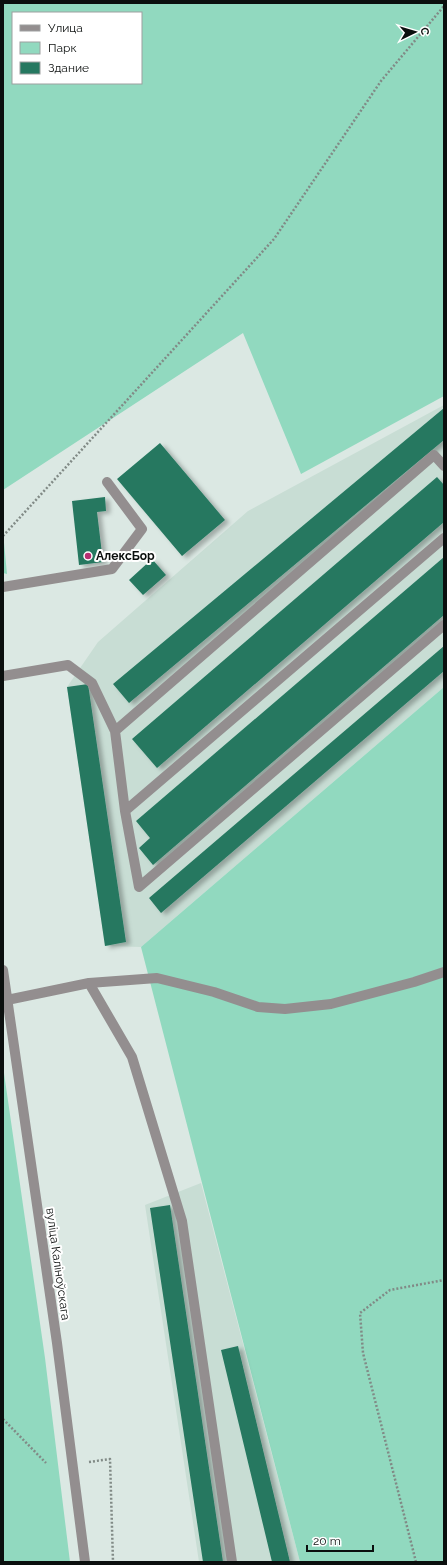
<svg xmlns="http://www.w3.org/2000/svg" width="447" height="1565" font-family="Raleway,sans-serif">
	<defs>
		<filter id="shadow"><feDropShadow dx="4.5" dy="2.5" stdDeviation="2" flood-color="#0004"/></filter>
	</defs>
	<rect width="100%" height="100%" fill="#dbe8e3"/>
	<path fill="#c8ddd4" d="M444,405v282l-303,260 -36,-1 -38,-259 31,-45 150,-131z
		M201,1183l99,379h-101l-54,-357z"/>
	<path fill="#91d9bf" fill-rule="evenodd" d="M3,3h441v393l-143,78 -58,-141 -240,157zM13,13h128v70h-128z
		M3,532l4,42 -4,-1z
		M444,687v875h-144l-159,-615z
		M3,1066l42,292 25,204h-67z"/>
	<path fill="#257860" filter="url(#shadow)" d="M444,408v32l-315,263 -16,-19z
		M160,443l65,77 -43,36 -65,-77z
		M437,477l7,8v37l-287,246 -25,-29z
		M105,497l1,14 -9,1 6,50 -24,3 -7,-64z
		M444,557v58l-291,250 -14,-17 11,-10 -14,-17z
		M152,559l14,16 -23,20 -14,-15z
		M444,646v25l-283,242 -12,-15z
		M88,684l38,258 -21,4 -38,-259z
		M170,1205l53,357h-20l-53,-354z
		M238,1346l52,216h-18l-51,-212z"/>
	<g fill="none" stroke-linecap="round" stroke-linejoin="round">
		<path stroke="#818a86" stroke-width="2.5" stroke-dasharray="2 2" stroke-linecap="butt" d="M3,536l271,-297 107,-158 63,-75
			M3,1419l43,44
			M89,1462l21,-3 3,103
			M416,1562l-53,-209 -3,-40 30,-23 54,-10"/>
		<path stroke="#938e8f" stroke-width="10" d="M3,587l109,-18 30,-40 -35,-47
			M3,676l65,-11 24,18 23,48 10,80 14,76 305,-262
			M115,731l319,-276 10,11
			M125,811l319,-273
			M3,970l54,373 28,219
			M89,983l43,74 50,164 50,341
			M7,1000l82,-17 68,-5 57,14 44,15 27,2 46,-5 83,-22 30,-10"/>
	</g>
	<circle fill="#b52e71" stroke="#fff" stroke-width="1.5" cx="88" cy="556" r="4"/>
	<g text-anchor="middle" stroke-width="4" stroke-linejoin="round" paint-order="stroke">
		<g font-size="12" font-weight="bold" fill="#0b0f0e" stroke="#fff" text-anchor="start">
			<text x="96" y="560">АлексБор</text>
		</g>
		<g font-size="12" fill="#0b0f0e" stroke="#fff">
			<text transform="translate(58 1264) rotate(82)" y="4">вуліца Каліноўскага</text>
		</g>
	</g>
	<rect width="447" height="1565" fill="none" stroke="#0b0f0e" stroke-width="8"/>
	<rect x="12" y="12" width="130" height="72" fill="#ffffff" stroke="#9d9f9f"/>
	<rect x="20" y="25" width="20" height="6" fill="#938e8f" stroke="#9d9f9f"/>
	<text x="48" y="32" font-size="12" fill="#0b0f0e">Улица</text>
	<rect x="20" y="42" width="20" height="12" fill="#91d9bf" stroke="#9d9f9f"/>
	<text x="48" y="52" font-size="12" fill="#0b0f0e">Парк</text>
	<rect x="20" y="62" width="20" height="12" fill="#257860" stroke="#9d9f9f"/>
	<text x="48" y="72" font-size="12" fill="#0b0f0e">Здание</text>
	<g transform="translate(415 32) rotate(85)" stroke="#ffffff" stroke-width="3" paint-order="stroke">
	<path d="M0-3L7 15L0 10L-7 15Z" fill="#0b0f0e"/>
	<text y="-6" font-size="11" font-weight="bold" text-anchor="middle" fill="#0b0f0e">С</text>
	</g>
	<path d="M307 1545v6h66v-6" fill="none" stroke="#0b0f0e" stroke-width="2"/>
	<text x="313" y="1545" font-size="12" fill="#0b0f0e" stroke="#ffffff" stroke-width="3" paint-order="stroke">20 m</text>
</svg>
